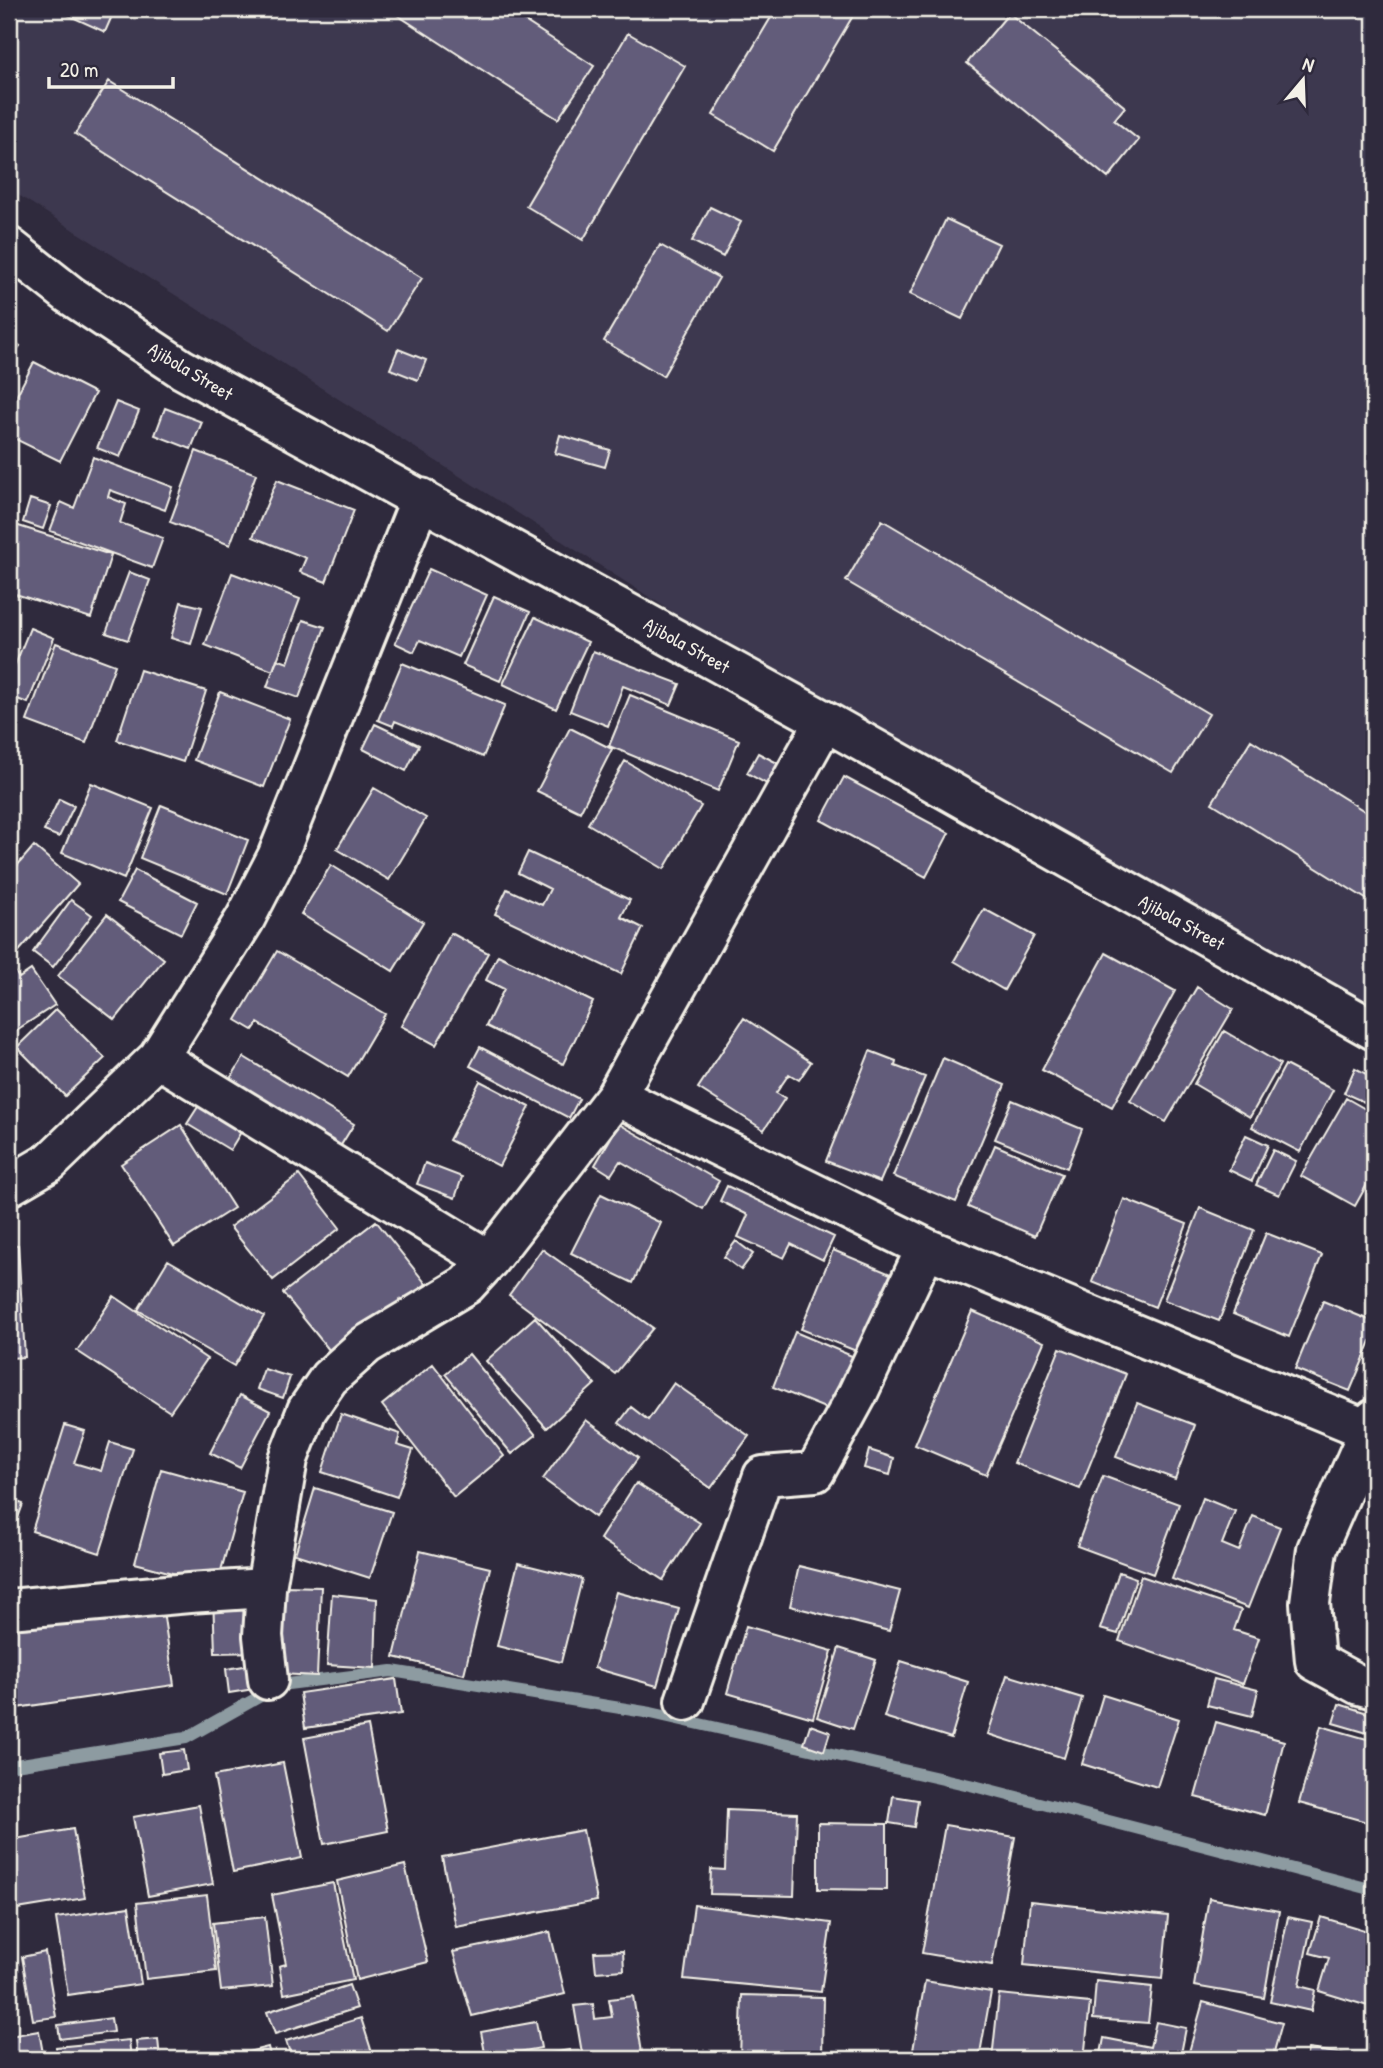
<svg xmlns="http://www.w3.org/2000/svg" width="1383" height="2068" font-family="'Patrick Hand',sans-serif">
	<rect width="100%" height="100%" fill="#2f2a3d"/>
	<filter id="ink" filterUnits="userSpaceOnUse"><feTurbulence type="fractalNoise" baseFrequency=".0143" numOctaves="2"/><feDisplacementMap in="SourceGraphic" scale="14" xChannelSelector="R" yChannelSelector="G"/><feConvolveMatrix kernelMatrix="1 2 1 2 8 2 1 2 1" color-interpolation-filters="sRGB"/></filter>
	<g filter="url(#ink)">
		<path fill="#3e394f" d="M9,9h1365v1013l-392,-213 -973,-620z"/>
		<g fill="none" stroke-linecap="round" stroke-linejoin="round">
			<path stroke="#8d9ba1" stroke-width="12" d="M9,1766l177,-28 94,-53 112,-14 259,42 323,73 400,104"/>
		</g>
		<path fill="#625c7a" stroke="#f4f1e8" stroke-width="2" d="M62,9h53l-10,23 -44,-20z
			M388,9h118l88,57 -36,53z
			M776,9h81l-84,142 -60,-36z
			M1009,13l116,94 -11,13 25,20 -31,38 -141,-115z
			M628,33l57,33 -102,174 -57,-34z
			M109,81l313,197 -34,53 -313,-197z
			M710,207l31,15 -18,35 -31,-16z
			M946,219l53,25 -37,75 -52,-25z
			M660,245l59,33 -56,98 -59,-35z
			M9,337l11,9 -11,14z
			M398,349l28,11 -8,20 -28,-11z
			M34,362l61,31 -35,68 -51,-25v-26z
			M116,402l23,9 -19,46 -23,-9z
			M165,408l37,14 -11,27 -36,-14z
			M560,435l50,15 -5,17 -50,-14z
			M196,451l60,23 -26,71 -60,-23z
			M93,457l80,30 -8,23 -55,-20 -2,7 18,7 -6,19 43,15 -11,30 -102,-37 11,-29 13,6z
			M277,480l77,30 -28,72 -26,-10 6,-14 -53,-21z
			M30,499l21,7 -8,23 -20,-7z
			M882,520l327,194 -36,59 -327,-192z
			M9,523l102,32 -20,63 -82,-26z
			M429,569l58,26 -28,62 -39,-17 -6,12 -19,-9z
			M129,572l21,8 -22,60 -22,-7z
			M232,573l68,26 -27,72 -68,-26z
			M494,596l36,16 -30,69 -37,-16z
			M181,602l21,5 -11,37 -20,-6z
			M535,617l53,25 -32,67 -53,-25z
			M303,620l22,7 -26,71 -32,-11 10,-28 11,4z
			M30,628l24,10 -26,65 -19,-7v-16z
			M56,643l59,22 -29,78 -59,-22z
			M593,651l87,33 -9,21 -48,-19 -15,40 -38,-15z
			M402,663l103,42 -22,52 -88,-36 -2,5 -15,-6z
			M140,670l66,21 -23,71 -66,-22z
			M220,692l70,27 -26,68 -70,-27z
			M630,695l109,45 -21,51 -109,-45z
			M375,724l44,21 -13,26 -43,-22z
			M570,728l42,21 -32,63 -43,-21z
			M1251,740l123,77v87l-162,-101z
			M758,753l27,14 -11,21 -27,-15z
			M625,761l76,45 -37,63 -76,-45z
			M844,777l105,56 -23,44 -105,-57z
			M91,783l62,25 -29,71 -62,-26z
			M374,788l52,30 -37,62 -52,-31z
			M59,799l15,7 -15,31 -15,-6z
			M161,805l87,35 -21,54 -87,-36z
			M34,846l44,38 -65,74 -4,-4v-79z
			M528,852l102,48 -9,17 22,11 -22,46 -126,-60 12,-25 35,16 8,-16 -32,-16z
			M331,865l92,57 -30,49 -92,-57z
			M135,870l62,32 -16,32 -63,-32z
			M71,900l21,15 -39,52 -20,-15z
			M984,909l50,27 -30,54 -50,-29z
			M107,914l57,45 -49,61 -57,-44z
			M451,933l37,20 -52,92 -35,-19z
			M277,951l108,63 -37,63 -90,-54 -5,7 -17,-10z
			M1106,953l69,38 -63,116 -70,-37z
			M498,955l95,47 -30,62 -77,-38 18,-37 -18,-9z
			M9,962l10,16 12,-8 24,35 -46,30z
			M1197,987l36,22 -67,113 -36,-21z
			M56,1009l49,49 -40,38 -48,-49z
			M744,1018l67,44 -12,18 -10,-6 -13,19 9,5 -21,32 -66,-42z
			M1224,1031l56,33 -30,53 -56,-33z
			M480,1047l99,52 -10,19 -99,-52z
			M870,1051l26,10 -1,5 30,11 -45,105 -54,-21z
			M244,1057l110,67 -16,26 -110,-68z
			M943,1058l62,27 -49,117 -63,-26z
			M1285,1065l48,25 -33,62 -48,-25z
			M1355,1068l19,10 -10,24 -20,-9z
			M480,1081l50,26 -31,59 -50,-26z
			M1346,1098l28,16v58l-19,34 -54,-30z
			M1012,1100l70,29 -15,39 -72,-29z
			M201,1102l43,25 -14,23 -43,-26z
			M619,1124l100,57 -16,28 -83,-48 -9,14 -16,-10z
			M181,1125l53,83 -60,38 -53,-82z
			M1246,1135l22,10 -16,36 -23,-11z
			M995,1145l67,29 -27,62 -67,-29z
			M1273,1150l23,11 -17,34 -23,-10z
			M425,1163l37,14 -7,21 -38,-14z
			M299,1175l41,53 -67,52 -43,-53z
			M727,1186l107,51 -11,23 -32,-16 -7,14 -46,-21 10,-22 -28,-14z
			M601,1194l60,29 -28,60 -62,-30z
			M1124,1199l63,25 -32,83 -63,-25z
			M1200,1208l54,22 -35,91 -55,-21z
			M376,1221l50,63 -92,72 -51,-63z
			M1266,1233l56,22 -33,82 -56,-23z
			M736,1241l17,13 -12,16 -17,-13z
			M9,1245h9l7,112 -16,1z
			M542,1249l111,79 -38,46 -106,-79z
			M833,1250l60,25 -32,78 -60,-24z
			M168,1260l96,56 -30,50 -96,-56z
			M114,1296l93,63 -37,53 -93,-61z
			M1323,1301l51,21v12l-24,57 -55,-22z
			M972,1311l72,31 -58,133 -71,-30z
			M535,1317l60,67 -48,44 -61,-67z
			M795,1332l64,27 -22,54 -64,-26z
			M1060,1348l66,26 -46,115 -66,-26z
			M469,1354l67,81 -24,19 -67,-80z
			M433,1364l71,92 -50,41 -72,-92z
			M264,1369l26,8 -7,21 -26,-9z
			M674,1383l75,53 -38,52 -92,-65 12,-16 17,13z
			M240,1395l30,16 -30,57 -30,-15z
			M1137,1403l58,22 -20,54 -59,-22z
			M341,1414l59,20 -3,11 16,5 -16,47 -75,-25z
			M586,1420l52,38 -43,59 -52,-38z
			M65,1425l20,6 -11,32 27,8 9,-29 23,7 -33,104 -68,-22z
			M869,1450l25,8 -4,17 -26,-7z
			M161,1469l82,23 -26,93 -82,-22z
			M1103,1476l76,28 -26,70 -76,-28z
			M636,1483l64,40 -37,57 -63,-41z
			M315,1488l77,24 -22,66 -75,-24z
			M1203,1498l32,13 -13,33 17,7 14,-35 27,11 -32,81 -76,-29z
			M9,1499l14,5 -12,33 -2,-1z
			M420,1551l70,17 -26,106 -70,-17z
			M518,1563l64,16 -21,83 -64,-16z
			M799,1566l101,25 -11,40 -99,-25z
			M1119,1572l17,6 -18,56 -18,-5z
			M1141,1576l100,34 -7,20 25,8 -16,46 -124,-43z
			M283,1586l38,1 -4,89 -37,-2z
			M616,1592l63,17 -22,77 -63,-18z
			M332,1594l45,5 -2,69 -48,-3z
			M258,1595l2,57 -45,1 -2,-57z
			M162,1604l12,81 -158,23 -7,-44v-37z
			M746,1626l86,25 -19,67 -86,-25z
			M839,1648l37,12 -23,69 -36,-12z
			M901,1661l67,21 -17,56 -67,-21z
			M250,1665l4,24 -25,4 -3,-24z
			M1007,1675l75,23 -18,60 -76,-24z
			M396,1679l5,35 -96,14 -5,-35z
			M1214,1679l44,11 -6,26 -45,-11z
			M1103,1695l76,24 -22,68 -75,-23z
			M1339,1704l35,11v20l-41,-12z
			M1216,1722l68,19 -19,74 -70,-18z
			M810,1725l20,7 -6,19 -20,-7z
			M368,1726l20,105 -64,13 -20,-106z
			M1321,1726l53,15v83l-75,-21z
			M184,1750l3,20 -25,4 -3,-21z
			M283,1763l19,95 -69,14 -19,-96z
			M893,1796l25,4 -4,27 -25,-4z
			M199,1805l14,79 -65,12 -15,-79z
			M727,1810l70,3 -3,83 -84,-2 1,-25 14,1z
			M818,1823l69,1v66l-69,-1z
			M945,1825l70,12 -23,128 -70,-12z
			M73,1829l12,69 -74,12 -2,-13v-57z
			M583,1830l14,71 -141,26 -14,-70z
			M405,1865l23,97 -71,18 -20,-99z
			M333,1883l20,97 -69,14 -5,-28 7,-2 -14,-69z
			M207,1895l9,76 -70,8 -9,-76z
			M1209,1898l70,13 -15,87 -70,-12z
			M1030,1901l138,15 -6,63 -138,-14z
			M694,1905l137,18 -10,69 -137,-13z
			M129,1907l12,77 -73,11 -12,-77z
			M265,1917l8,69 -52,5 -8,-68z
			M1288,1917l24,5 -13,64 16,4 -4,21 -41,-9z
			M1321,1917l53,16v75l-55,-17 10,-33 -19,-5z
			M550,1932l15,62 -93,22 -19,-64z
			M9,1936l7,25 -7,3z
			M623,1951l1,19 -28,2 -2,-20z
			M45,1952l11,65 -23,3 -11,-63z
			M9,1976l7,24 -7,2z
			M925,1981l66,11 -12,67h-48l-19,-3z
			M1096,1981l56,6 -4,36 -55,-4z
			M349,1985l8,23 -82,26 -8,-22z
			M999,1994l91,9 -6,56h-92z
			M742,1995l81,2 -1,62h-82z
			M633,1996l10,63h-60l-9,-53 19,-2 2,15 17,-2 -3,-18z
			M1203,2002l79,21 -10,36h-85z
			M111,2018l2,14 -53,7 -2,-14z
			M361,2018l13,41h-82l-6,-18z
			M1374,2021v23l-6,-2z
			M536,2022l5,26 -55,10 -5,-26z
			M1156,2022l30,6 -6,31h-80l4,-21 46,9z
			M39,2031l5,28h-35v-23z
			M158,2039l2,20h-22l-2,-18z
			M129,2040l2,19h-74l-1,-12z
			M268,2047l3,12h-51z
			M1308,2049l66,9v1h-68z
			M570,2050l2,9h-57z"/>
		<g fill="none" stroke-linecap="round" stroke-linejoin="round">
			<g stroke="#f4f1e8" stroke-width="44">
				<path id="minor" d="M9,247l61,48 112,74 643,352 549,309
					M158,1058l331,202
					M616,1096l310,152 442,182
					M9,1186l41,-24 108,-104 87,-139 32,-62 144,-359
					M1374,1419l-57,130 -7,54 5,58 44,24 15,4
					M9,1609l180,-16 77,-5
					M268,1680l-5,-44 3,-48 22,-129 19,-49 22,-32 37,-33 100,-60 23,-25 127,-164 209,-375
					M685,1701l78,-225 52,-4 42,-77 69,-147"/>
			</g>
			<use href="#minor" stroke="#2f2a3d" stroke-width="38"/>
		</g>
	</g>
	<g text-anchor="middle" stroke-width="5" stroke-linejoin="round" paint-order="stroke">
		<g font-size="19" fill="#f4f1e8" stroke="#2f2a3d">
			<text transform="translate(191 371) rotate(31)" y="7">Ajibola Street</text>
			<text transform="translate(687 645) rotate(29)" y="7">Ajibola Street</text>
			<text transform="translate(1182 922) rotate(29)" y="7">Ajibola Street</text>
		</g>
	</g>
	<rect width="1383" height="2068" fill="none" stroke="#2f2a3d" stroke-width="35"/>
	<rect x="18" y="18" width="1348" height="2033" fill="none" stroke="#f4f1e8" stroke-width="2.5" filter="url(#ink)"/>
	<g transform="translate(1303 80) rotate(19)" stroke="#2f2a3d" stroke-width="5" paint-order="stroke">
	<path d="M0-5L12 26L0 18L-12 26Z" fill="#f4f1e8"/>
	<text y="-10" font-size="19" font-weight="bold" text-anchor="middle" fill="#f4f1e8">N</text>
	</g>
	<path d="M49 77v10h124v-10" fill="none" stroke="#f4f1e8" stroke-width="3.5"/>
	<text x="60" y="77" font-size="21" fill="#f4f1e8" stroke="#2f2a3d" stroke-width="5" paint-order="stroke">20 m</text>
</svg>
